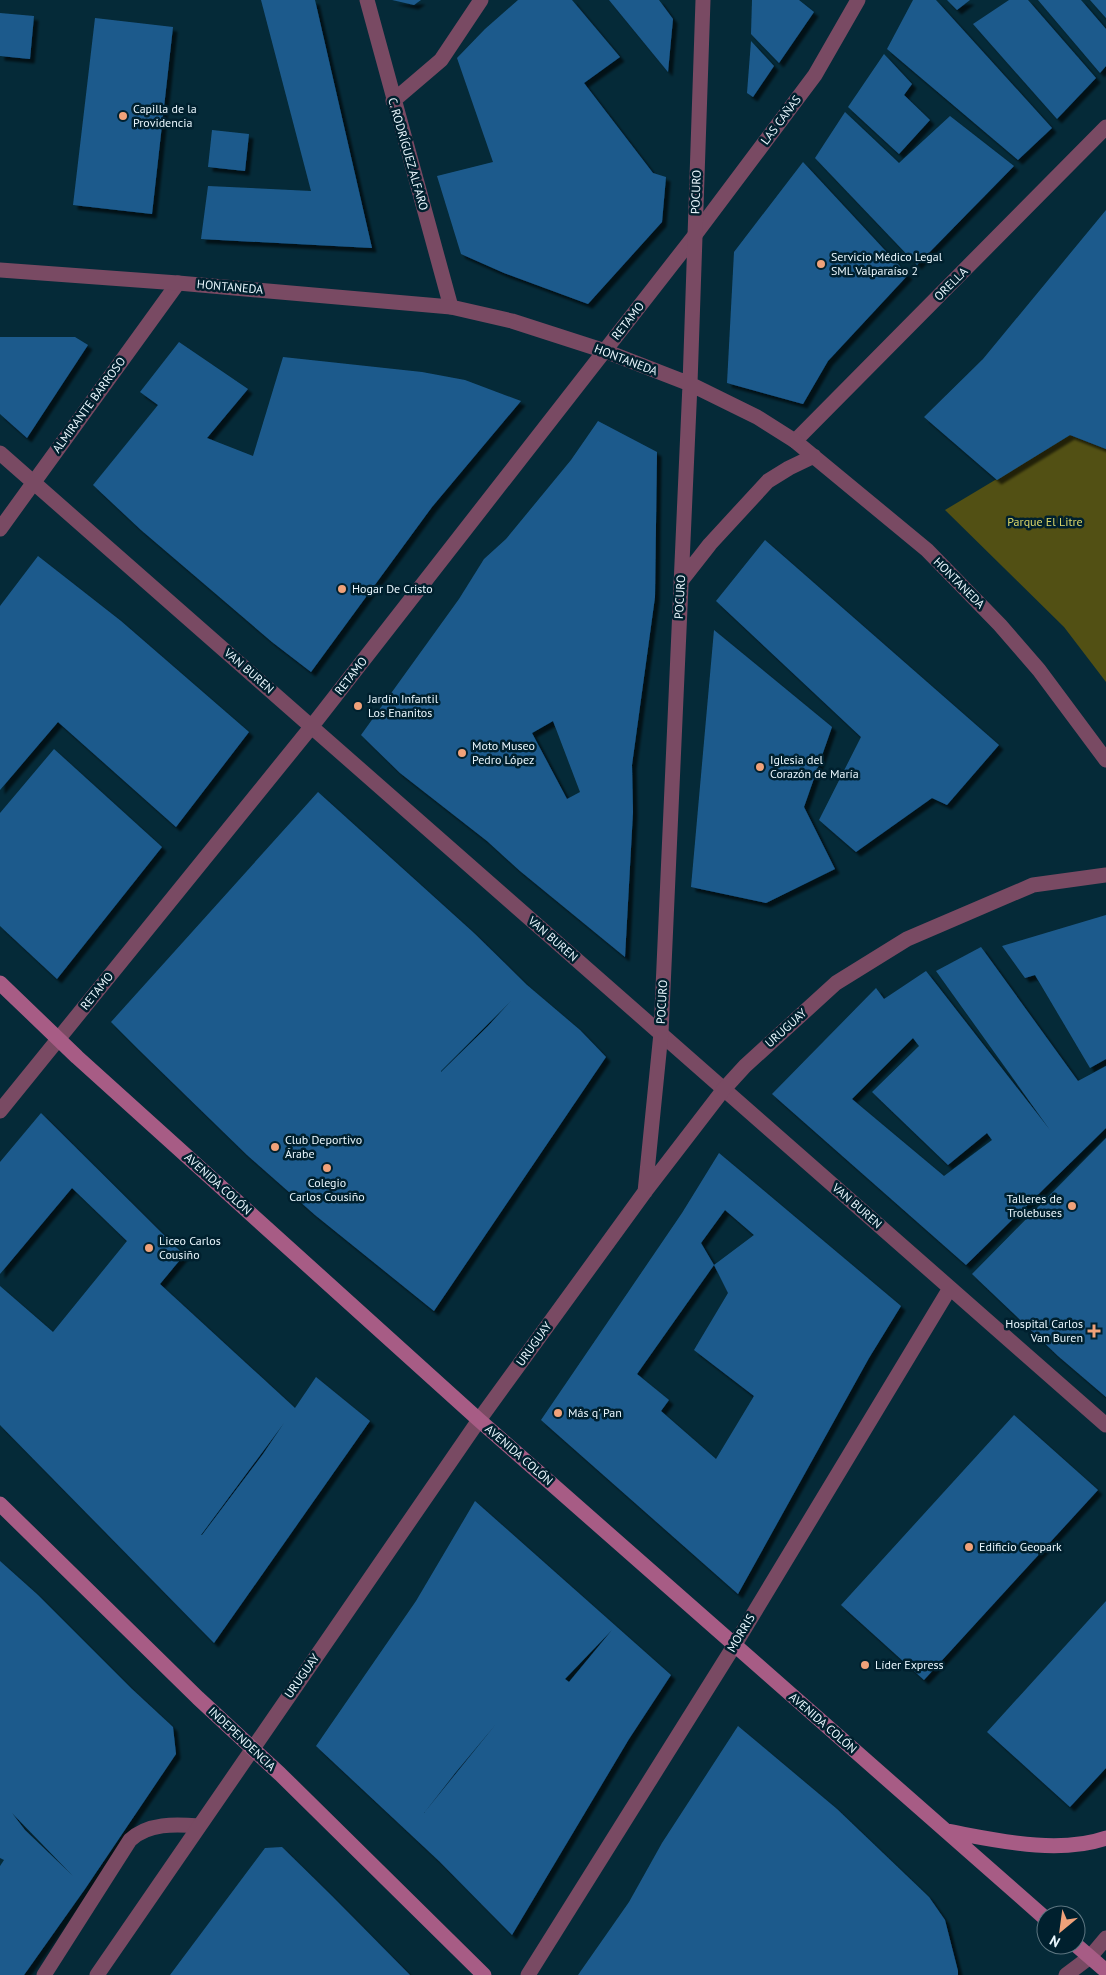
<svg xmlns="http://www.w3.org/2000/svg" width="1106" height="1975" font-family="'PT Sans',sans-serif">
	<defs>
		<filter id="shadow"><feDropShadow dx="4.5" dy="4.5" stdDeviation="1" flood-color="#0009"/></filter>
	</defs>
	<rect width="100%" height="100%" fill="#052a38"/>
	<path fill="#525014" d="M1070,435l36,14v233l-42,-55 -119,-117z"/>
	<path fill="#1d5a8c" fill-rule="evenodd" filter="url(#shadow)" d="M261,0h54l57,248 -171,-9 7,-53 103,5z
		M392,0h29l-7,5z
		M518,0h54l48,57 -36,26 69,90 13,4 -4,45 -74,82 -84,-31 -43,-19 -24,-78 56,-14 -36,-104 28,-29z
		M609,0h50l14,19 -5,53z
		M752,0h47l15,12 -35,51 -28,-29z
		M913,0h23l116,128 -34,32 -131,-111z
		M947,0h23l-13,10z
		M1009,0h19l68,78 -39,41 -84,-95z
		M1038,0h43l25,29v37l-6,7z
		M1090,0h16v18z
		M0,13l34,3 -4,43 -30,-3z
		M95,18l78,9 -21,187 -79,-9z
		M751,41l23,25 -21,31 -6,-4z
		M884,54l28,30 -8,11 26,25 -31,34 -51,-47z
		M845,112l54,51 51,-47 64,50 -97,99 -102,-107z
		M212,130l37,4 -4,37 -37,-4z
		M803,162l105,113 -80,86 -25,43 -76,-21 7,-131z
		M1106,210v239l-36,-14 -73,45 -73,-63 59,-58z
		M0,337h75l13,8 -61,93 -27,-24z
		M179,342l69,47 -41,49 46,18 30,-99 139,15 43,8 56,21 -89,106 -121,165 -39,-30 -131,-112 -48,-45 65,-80 -18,-13z
		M598,421l59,31 -2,145 -23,168 1,47 -8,145 -105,-86 -33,-30 -87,-68 -39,-38 98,-136 25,-40 22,-20 65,-79zM553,721l27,71 -13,7 -35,-66z
		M765,540l234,205 -52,60 -15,-7 -76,54 -37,-32 42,-83 -145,-136z
		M38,556l83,65 128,111 -73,95 -118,-105 -58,68v-184z
		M714,630l118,97 -28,80 31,62 -69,34 -75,-16z
		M54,749l108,98 -105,132 -57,-53v-113z
		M318,792l156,141 53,52 53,45 26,27 -172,254 -119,-96 -68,-60 -109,-106 -27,-27zM511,1001l-23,25 -47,46v-1z
		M1106,915v144l-16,9 -55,-93 -10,3 -23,-32z
		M981,947l97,134 28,-15v62l-140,137 -194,-171 104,-106 8,11 42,-28 124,159 -114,-159zM913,1038l6,8 -47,46 76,73 39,-32 5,7 -48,36 -92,-77z
		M41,1113l143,142 -24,29 135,124 21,-31 54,44 -156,222 -214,-218v-139l53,46 74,-91 -55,-53 -72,86v-112zM284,1423l-21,31 -61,81h-1z
		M1106,1138v259l-48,-41 -86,-82z
		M719,1153l182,153 -32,52 -131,236 -197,-174 141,-207zM725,1210l29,25 -40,30 14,28 -34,57 60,46 -38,63 -55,-48 8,-11 -32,-26 77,-109 -13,-22z
		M1014,1415l84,75 -174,190 -83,-75z
		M475,1501l196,174 -42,64 -117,196 -73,-74 -123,-115 100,-145zM612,1630l-43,52 -4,-3zM496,1724l-72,89 32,-41z
		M0,1561l38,34 94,94 41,38 3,27 -91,135 -61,86h-24v-109l4,-6 -4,-2zM12,1813l61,63 -48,-46z
		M1106,1601v167l-36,39 -83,-75z
		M738,1726l99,83 92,88 16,23 13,51v4h-380l51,-73 33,-59z
		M282,1847l50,49 78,79h-240l95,-127z"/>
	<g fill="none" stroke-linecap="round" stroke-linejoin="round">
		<path stroke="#794a63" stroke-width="15" d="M44,1975l86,-135c18,-17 45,-16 69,-14"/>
		<path stroke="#794a63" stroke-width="15" d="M367,0l84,307
			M393,101l48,-41 40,-60
			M795,441l311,-314
			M0,453l1106,972
			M0,529l178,-246
			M0,1111l312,-385 383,-491 120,-160 43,-75
			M528,1975l206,-329 216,-358
			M1066,1975l24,-18"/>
		<path stroke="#794a63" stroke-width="15" d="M0,270l178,13 273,24 61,14 93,30 85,33 67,33 38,24 132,109 73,75 39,45 67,90
			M681,581l29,-37 58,-63 21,-13 25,-12
			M645,1192l16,-159 29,-649 13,-384
			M1090,1957l16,-19
			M97,1975l382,-555 165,-227 80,-104 21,-23 91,-83 71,-44 126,-54 73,-10"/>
		<path stroke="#a75c85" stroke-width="15" d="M0,983l77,74 402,363 567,499
			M0,1504l198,194 82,76 204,201
			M946,1831c50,9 111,24 160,7
			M1076,1945l30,26"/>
	</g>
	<g fill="#f0a27a" stroke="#00202e" stroke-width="2">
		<circle cx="123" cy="116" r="5"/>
		<circle cx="821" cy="264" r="5"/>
		<circle cx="342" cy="589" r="5"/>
		<circle cx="358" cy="706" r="5"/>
		<circle cx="462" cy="753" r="5"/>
		<circle cx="760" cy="767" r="5"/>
		<circle cx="275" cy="1147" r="5"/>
		<circle cx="327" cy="1168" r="5"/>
		<circle cx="1072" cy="1206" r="5"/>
		<circle cx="149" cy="1248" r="5"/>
		<path d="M1091.5 1323.5h5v5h5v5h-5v5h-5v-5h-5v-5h5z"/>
		<circle cx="558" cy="1413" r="5"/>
		<circle cx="969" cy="1547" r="5"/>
		<circle cx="865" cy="1665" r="5"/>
	</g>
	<g text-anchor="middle" stroke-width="5" stroke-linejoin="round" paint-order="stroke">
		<g font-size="12" fill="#e8f6fd" stroke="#00202e" text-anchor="start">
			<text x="133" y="113">Capilla de la<tspan x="133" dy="14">Providencia</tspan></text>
			<text x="831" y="261">Servicio Médico Legal<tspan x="831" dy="14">SML Valparaíso 2</tspan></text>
			<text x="352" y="593">Hogar De Cristo</text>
			<text x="368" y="703">Jardín Infantil<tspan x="368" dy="14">Los Enanitos</tspan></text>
			<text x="472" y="750">Moto Museo<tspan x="472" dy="14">Pedro López</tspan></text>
			<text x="770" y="764">Iglesia del<tspan x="770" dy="14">Corazón de María</tspan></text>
			<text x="285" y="1144">Club Deportivo<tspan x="285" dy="14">Árabe</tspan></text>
			<text x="327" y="1187" text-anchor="middle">Colegio<tspan x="327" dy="14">Carlos Cousiño</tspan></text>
			<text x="1062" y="1203" text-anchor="end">Talleres de<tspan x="1062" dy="14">Trolebuses</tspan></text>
			<text x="159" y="1245">Liceo Carlos<tspan x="159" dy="14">Cousiño</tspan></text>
			<text x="1083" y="1328" text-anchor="end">Hospital Carlos<tspan x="1083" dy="14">Van Buren</tspan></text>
			<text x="568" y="1417">Más q' Pan</text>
			<text x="979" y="1551">Edificio Geopark</text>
			<text x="875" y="1669">Líder Express</text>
		</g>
		<g font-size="12" fill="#e8f6fd" stroke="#00202e">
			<text transform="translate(781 120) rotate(-53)" y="4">LAS CAÑAS</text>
			<text transform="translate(408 154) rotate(74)" y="4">C. RODRÍGUEZ ALFARO</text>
			<text transform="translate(696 192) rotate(-88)" y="4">POCURO</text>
			<text transform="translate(951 284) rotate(-45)" y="4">ORELLA</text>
			<text transform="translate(230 287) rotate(5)" y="4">HONTANEDA</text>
			<text transform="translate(628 321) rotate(-52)" y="4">RETAMO</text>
			<text transform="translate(626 360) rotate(21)" y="4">HONTANEDA</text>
			<text transform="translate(89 405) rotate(-54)" y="4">ALMIRANTE BARROSO</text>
			<text transform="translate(959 583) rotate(45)" y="4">HONTANEDA</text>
			<text transform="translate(680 597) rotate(-87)" y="4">POCURO</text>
			<text transform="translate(249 671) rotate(41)" y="4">VAN BUREN</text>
			<text transform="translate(351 676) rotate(-52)" y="4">RETAMO</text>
			<text transform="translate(553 939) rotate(41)" y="4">VAN BUREN</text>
			<text transform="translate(97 991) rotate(-51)" y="4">RETAMO</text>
			<text transform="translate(662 1002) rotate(-87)" y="4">POCURO</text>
			<text transform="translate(786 1028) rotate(-42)" y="4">URUGUAY</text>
			<text transform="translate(218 1184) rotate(42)" y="4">AVENIDA COLÓN</text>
			<text transform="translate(857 1206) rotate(41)" y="4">VAN BUREN</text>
			<text transform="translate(534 1344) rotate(-54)" y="4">URUGUAY</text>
			<text transform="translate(519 1455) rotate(41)" y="4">AVENIDA COLÓN</text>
			<text transform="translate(741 1633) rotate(-59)" y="4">MORRIS</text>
			<text transform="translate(302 1676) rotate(-55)" y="4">URUGUAY</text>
			<text transform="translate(823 1723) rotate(41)" y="4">AVENIDA COLÓN</text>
			<text transform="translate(242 1739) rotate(43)" y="4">INDEPENDENCIA</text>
		</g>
		<g font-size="12" fill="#dad769" stroke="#00202e">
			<text x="1045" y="526">Parque El Litre</text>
		</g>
	</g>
	<g transform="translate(1061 1930) rotate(209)"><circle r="24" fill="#00202e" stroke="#5d7681"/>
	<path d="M0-4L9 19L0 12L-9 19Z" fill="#f0a27a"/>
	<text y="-8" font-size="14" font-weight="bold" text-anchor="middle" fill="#e8f6fd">N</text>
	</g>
</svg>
